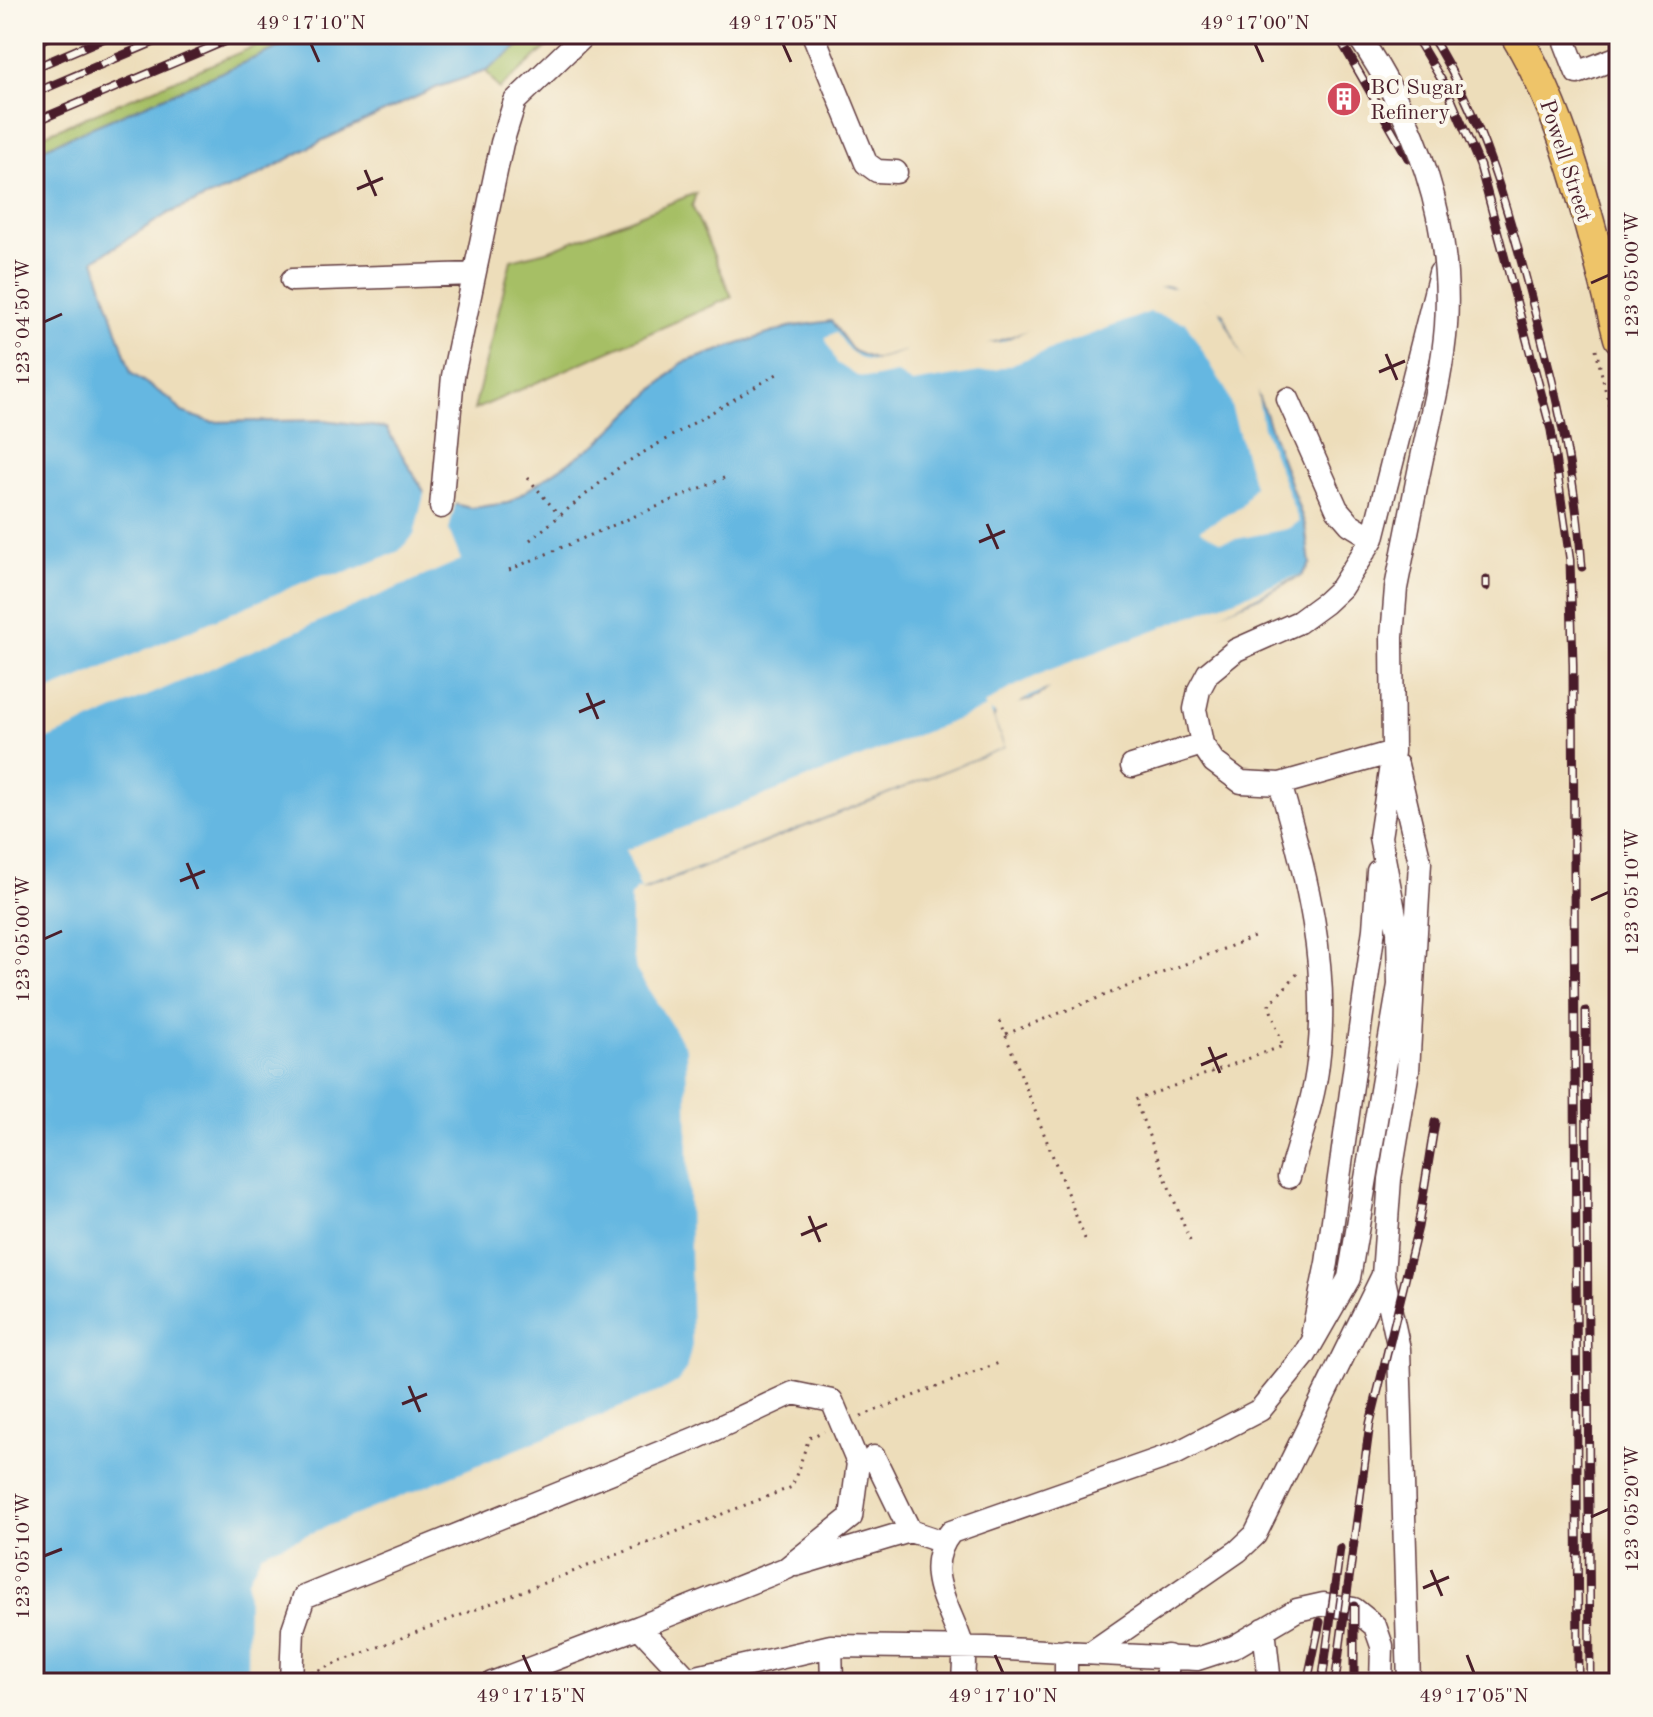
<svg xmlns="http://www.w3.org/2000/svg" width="1653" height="1717" font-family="'Old Standard TT',serif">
	<rect width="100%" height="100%" fill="#fbf7ec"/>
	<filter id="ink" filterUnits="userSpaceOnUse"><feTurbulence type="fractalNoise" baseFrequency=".0125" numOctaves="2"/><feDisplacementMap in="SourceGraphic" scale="16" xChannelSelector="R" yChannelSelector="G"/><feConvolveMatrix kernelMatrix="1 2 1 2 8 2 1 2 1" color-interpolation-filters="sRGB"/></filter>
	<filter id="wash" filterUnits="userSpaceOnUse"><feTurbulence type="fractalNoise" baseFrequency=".006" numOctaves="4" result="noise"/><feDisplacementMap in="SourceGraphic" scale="32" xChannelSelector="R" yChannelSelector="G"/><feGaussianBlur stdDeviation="1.8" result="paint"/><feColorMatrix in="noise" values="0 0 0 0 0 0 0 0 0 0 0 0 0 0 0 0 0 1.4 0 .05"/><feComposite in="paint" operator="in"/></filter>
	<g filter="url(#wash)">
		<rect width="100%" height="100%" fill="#edddba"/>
		<path fill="#a6bf65" stroke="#786f48" stroke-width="2" d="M284,34h27l-277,118v-13z
			M535,34h27l-63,55 -13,-18z
			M696,193l-4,13 40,91 -258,113 37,-150 39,-10z"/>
		<path fill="#65b7e1" stroke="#586b86" stroke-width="2" d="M311,34h224l-49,37 -48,16 -117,54 -73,40 -79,32 -75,47 37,113 40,27 11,12 29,10 113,-2 62,8 42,70 43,10 37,-5 91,-61 83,-79 107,-36 42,-6 22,30 22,9 29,-8 82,-7 181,-59 36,13 20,15 40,94 42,117 5,39 -8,11 -42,21 -208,87c-11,17 -35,20 -54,24l-5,12 11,28 -362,144 2,67 15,35 35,46 7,341 -435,195 -4,108h-228v-1531z"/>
		<path fill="#edddba" d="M1144,287l38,1 19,8 18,13 37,76 7,42 36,95 -12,7 -66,13 -22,-12 42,-23 13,-21 -27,-94 -41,-69 -36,-11 -151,57 -87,14 -16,-10 -23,5 -16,-2 -20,-13 -12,-25 11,-6 13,18 13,9 12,2 34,-11 94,-8 56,-26z
			M426,486l5,9 25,6 -7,29 12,30 -427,185v-48l284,-121 27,-3 54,-22 15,-16z
			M1301,574l-135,67 -136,55 -17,11 -12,4 -3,6 -8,-7 14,37 -363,143 4,4 5,49v13l-3,2 13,32 7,1 30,46 10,39 -2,306 -29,21 -404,171 -4,7 -2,102h-19l1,-103 14,-27 401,-163 14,-8 9,-12 6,-25 -6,-297 -50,-78 -5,-31v-42l7,-9 3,2 -15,-40 360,-142 -2,-3 23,-15 40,-19z"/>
	</g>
	<g filter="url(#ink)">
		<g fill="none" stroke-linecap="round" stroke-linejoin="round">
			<g stroke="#623c40" stroke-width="25">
				<path id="minor" d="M813,34l53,129 11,8 19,1
					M1562,34l15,39 42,-16
					M292,280l182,-6
					M1288,399l49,110 13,15 23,14
					M441,507l12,-131 49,-233 13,-42 70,-67
					M1393,752l-113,32 -39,-2 -27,-20 -12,-18 -7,-35 4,-19 9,-17 28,-23 63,-28 26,-19 16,-15 32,-50 67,-265
					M1397,765l23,97 -12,209 -18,108 -7,96 16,74 10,334
					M1132,766l70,-22
					M1280,784c27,91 50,184 38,279 -4,38 -19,77 -29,114
					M1313,1331l14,-68 47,-334 4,-58
					M874,1457l36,74
					M796,1565l114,-34 33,11
					M1264,1629l6,54
					M831,1646l1,37
					M1092,1652l146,-101 17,-16 128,-260
					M1167,1656v27
					M688,1679l143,-33 156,2 210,11 37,-12 63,-37 27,-6 30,5 21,17 7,20 -1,37
					M291,1683l2,-54 11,-32 392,-159 97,-45 39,8 26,62 -7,54 -64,51 -148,59
					M492,1683l147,-56 49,52v4
					M963,1683c0,-12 3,-27 -1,-38 -12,-39 -42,-75 -11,-113l226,-79 83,-43 45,-55 44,-77 50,-293 -1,-54 -18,-94 13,-85 -1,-115 4,-49 21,-106
					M1066,1683v-32"/>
			</g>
			<g stroke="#623c40" stroke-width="33">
				<path id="major" d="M1515,34c53,85 79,207 104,304"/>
			</g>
			<path stroke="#623c40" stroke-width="3" stroke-dasharray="2 6" stroke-linecap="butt" d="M1596,349l23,101
				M528,478l31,37
				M530,540l92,-75 155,-91
				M509,570l215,-92
				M1000,1021l87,223
				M1006,1034l248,-97
				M1190,1241l-55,-141 148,-54 -14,-41 30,-33
				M861,1416l138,-53
				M311,1673l481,-186 17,-49 15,-7"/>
			<use href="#minor" stroke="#fff" stroke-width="22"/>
			<use href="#major" stroke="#eec469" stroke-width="30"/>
			<g stroke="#4a1f2b" stroke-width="9">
				<path id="rail" d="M1337,34l71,124
					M1414,34l33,55 33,77 71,264 19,130 3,105 5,1018
					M1430,34c53,84 78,175 103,271 23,87 43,172 49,262
					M34,43l22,-9
					M34,68l80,-34
					M34,93l139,-59
					M34,122l208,-88
					M1486,579v8
					M1586,1011l4,672
					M1354,1606v77
					M1307,1683l13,-61
					M1322,1683l18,-135
					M1335,1683l35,-260 48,-196 17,-105"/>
			</g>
			<use href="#rail" stroke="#fbf7ec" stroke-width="6" stroke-dasharray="18" stroke-linecap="butt"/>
			<g stroke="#623c40" stroke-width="25" stroke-linecap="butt">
				<path id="minor-bridge" d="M1357,34c59,85 96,187 89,292 -4,52 -19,104 -29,156"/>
			</g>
			<use href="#minor-bridge" stroke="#fff" stroke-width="22"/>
		</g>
	</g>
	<path fill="none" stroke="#4a1f2b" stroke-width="3" d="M311,44l8,18M783,44l8,18M1255,44l8,18M365,170l11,26M357,189l26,-11M1591,283l18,-8M44,322l18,-8M1386,354l11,26M1379,372l26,-11M987,524l11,25M979,542l26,-11M587,693l11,26M579,712l26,-11M187,863l11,26M180,881l25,-10M1591,900l18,-8M44,939l18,-8M1209,1047l11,26M1201,1065l26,-11M809,1216l11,26M801,1235l26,-11M409,1386l11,26M402,1404l25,-10M1591,1517l18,-8M44,1556l18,-7M1431,1570l11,26M1423,1588l26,-11M523,1655l8,18M995,1655l8,18M1467,1655l7,18"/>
	<defs>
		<g id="building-disc" transform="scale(1.8)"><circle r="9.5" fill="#d1495b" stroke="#fbf7ec"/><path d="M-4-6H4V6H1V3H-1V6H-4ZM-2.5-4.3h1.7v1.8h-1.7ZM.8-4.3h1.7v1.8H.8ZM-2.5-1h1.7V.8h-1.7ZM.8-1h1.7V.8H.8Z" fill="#fff"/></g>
	</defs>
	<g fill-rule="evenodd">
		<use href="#building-disc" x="1344" y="99"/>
	</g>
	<g text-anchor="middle" stroke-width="8" stroke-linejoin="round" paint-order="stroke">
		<g font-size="22" fill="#4a1f2b" stroke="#fbf7ec" text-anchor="start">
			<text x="1370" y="94">BC Sugar<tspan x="1370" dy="25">Refinery</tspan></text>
		</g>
		<g font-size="22" fill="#4a1f2b" stroke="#fbf7ec">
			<text transform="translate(1567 160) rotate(72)" y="8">Powell Street</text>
		</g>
	</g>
	<rect width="1653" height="1717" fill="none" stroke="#fbf7ec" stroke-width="88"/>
	<rect x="44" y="44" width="1565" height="1629" fill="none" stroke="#4a1f2b" stroke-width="3"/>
	<g font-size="20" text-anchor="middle" fill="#4a1f2b">
		<text x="311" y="29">49°17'10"N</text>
		<text x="783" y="29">49°17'05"N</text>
		<text x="1255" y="29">49°17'00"N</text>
		<text transform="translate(1631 275) rotate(-90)" y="7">123°05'00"W</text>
		<text transform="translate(22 322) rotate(-90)" y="7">123°04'50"W</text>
		<text transform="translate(1631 892) rotate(-90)" y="7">123°05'10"W</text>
		<text transform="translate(22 939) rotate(-90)" y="7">123°05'00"W</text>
		<text transform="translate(1631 1509) rotate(-90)" y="7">123°05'20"W</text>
		<text transform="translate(22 1556) rotate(-90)" y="7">123°05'10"W</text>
		<text x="531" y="1702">49°17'15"N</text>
		<text x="1003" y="1702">49°17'10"N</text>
		<text x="1474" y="1702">49°17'05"N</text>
	</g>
</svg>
